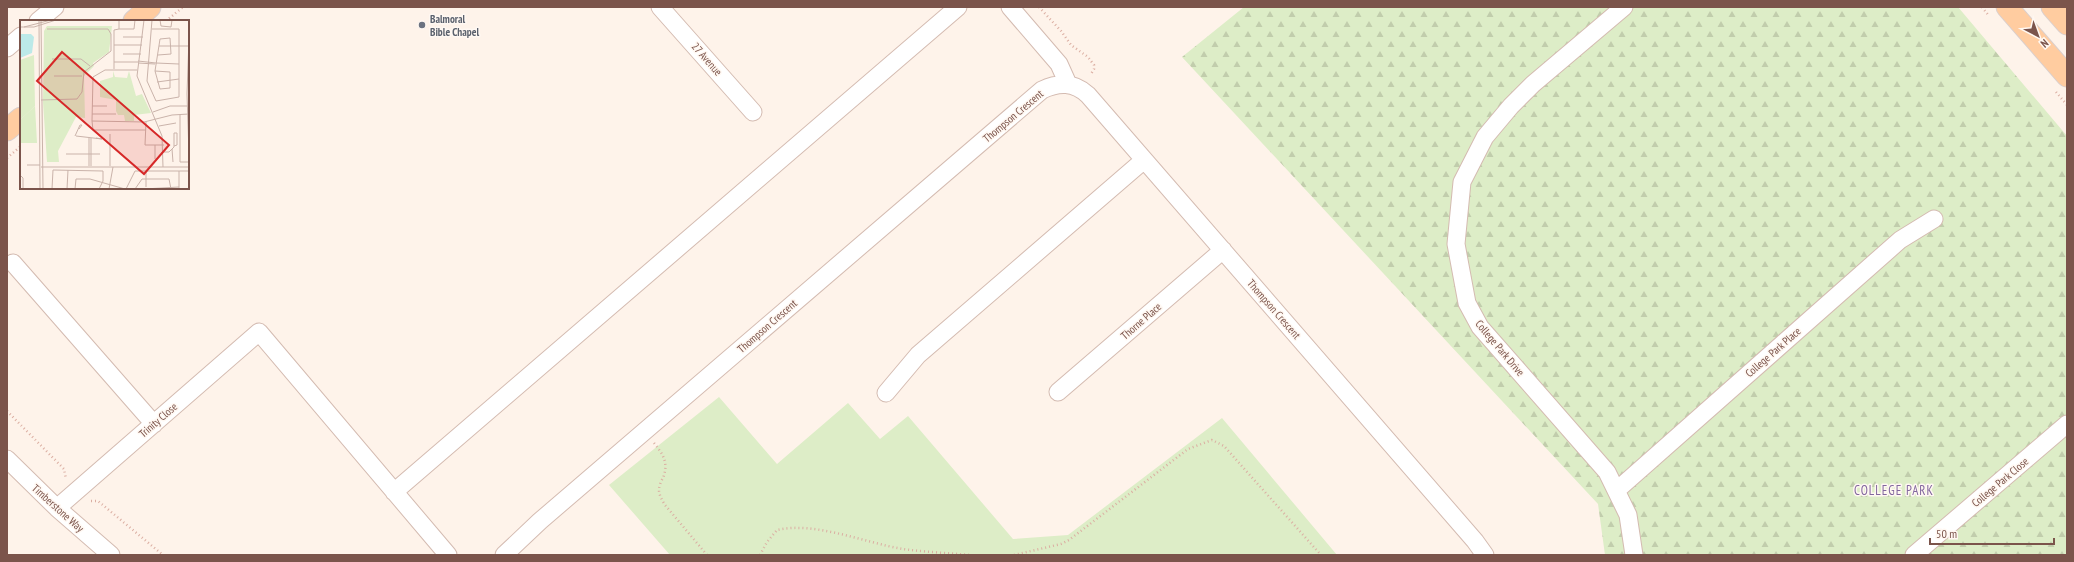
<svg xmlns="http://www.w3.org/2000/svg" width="2074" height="562" font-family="'PT Sans Narrow',sans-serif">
	<defs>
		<pattern id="forest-firs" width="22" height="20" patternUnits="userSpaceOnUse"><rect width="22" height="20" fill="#ddedc7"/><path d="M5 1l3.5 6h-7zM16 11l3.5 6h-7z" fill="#c1cdac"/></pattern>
	</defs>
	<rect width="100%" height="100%" fill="#fef3ea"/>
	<path fill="#ddedc7" d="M719,397l58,67 71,-61 32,36 28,-23 105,123 55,-4 154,-117 115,137h-667l-61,-70z"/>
	<path fill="url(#forest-firs)" d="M1244,7h714l109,129v419h-462l-7,-51 -416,-447z"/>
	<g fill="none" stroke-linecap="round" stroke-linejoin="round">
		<g stroke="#d4bbb1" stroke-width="19">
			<path id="minor" d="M660,7l93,105
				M1010,7l49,57 9,20
				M1624,7l-91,77 -22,22 -26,31 -23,45 -6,62 11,59 13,24 127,145 21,43 6,40
				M38,21l17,-14
				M7,48l14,-12
				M13,263l141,161
				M1058,392l165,-142
				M886,393l32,-38 226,-195
				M7,459l50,49 54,47
				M1617,490l283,-250 34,-21
				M394,492l564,-485
				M57,508l202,-176 189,223
				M504,555l36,-34 502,-431c17,-8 32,-8 46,5l387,446 10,14
				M1914,555l153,-131"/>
		</g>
		<g stroke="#dacfcd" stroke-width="23">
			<path id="major" d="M2007,7l60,69
				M2052,7l15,17
				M134,21l16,-14
				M7,130l14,-12"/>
		</g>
		<path stroke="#dbaea2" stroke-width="2.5" stroke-dasharray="1 3" stroke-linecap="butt" d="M1039,7l22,24 10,14 17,12 6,8v4l-3,5
			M1982,7l7,9
			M166,21l17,-14
			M2056,92l11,13
			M7,158l14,-12
			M7,411l57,58 2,10
			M654,443c9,11 15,20 9,35 -2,3 -4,8 -4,12 0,5 3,10 6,15l42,50
			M91,501h7l65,54
			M760,555l7,-13 10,-12c38,-9 88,13 126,19 22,3 45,4 67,6
			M1014,555l47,-11 8,-4 119,-91 24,-9 12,6 97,109"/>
		<use href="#minor" stroke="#fff" stroke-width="17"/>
		<use href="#major" stroke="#ffcca0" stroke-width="21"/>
	</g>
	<circle fill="#6b7280" stroke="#fff8f2" stroke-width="1.5" cx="422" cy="25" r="4"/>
	<g text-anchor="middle" stroke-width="3" stroke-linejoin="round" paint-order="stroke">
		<g font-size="11" font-weight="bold" fill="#5b616d" stroke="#fff8f2" text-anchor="start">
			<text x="430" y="23">Balmoral<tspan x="430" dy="13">Bible Chapel</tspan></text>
		</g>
		<g font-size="11" fill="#7b544b" stroke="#fff8f2">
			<text transform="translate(707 59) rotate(49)" y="4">27 Avenue</text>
			<text transform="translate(1013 116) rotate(-40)" y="4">Thompson Crescent</text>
			<text transform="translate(1274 309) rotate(49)" y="4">Thompson Crescent</text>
			<text transform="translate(1141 321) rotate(-41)" y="4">Thorne Place</text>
			<text transform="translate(767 326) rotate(-41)" y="4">Thompson Crescent</text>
			<text transform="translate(1500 348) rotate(50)" y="4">College Park Drive</text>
			<text transform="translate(1773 352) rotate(-41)" y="4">College Park Place</text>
			<text transform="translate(158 420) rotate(-41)" y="4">Trinity Close</text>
			<text transform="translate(2000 482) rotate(-40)" y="4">College Park Close</text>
			<text transform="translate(58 508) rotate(42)" y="4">Timberstone Way</text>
		</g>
		<g font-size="13" letter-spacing="1" fill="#82679e" stroke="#fff8f2">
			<text x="1894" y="495">COLLEGE PARK</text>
		</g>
	</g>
	<g transform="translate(20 20)">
		<rect width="169" height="169" fill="#fef3ea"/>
		<path d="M14,35l1,51 -15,14v-60zM93,51l2,6 12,1 2,-7 7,25 6,-2 9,19 -17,2v6h-9l-1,-6h-6l-2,-4v-11l-16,-3v-16l13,-4z" fill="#ddedc7"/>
		<path d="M27,6h65l-3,26 -16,11 1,3 -10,10 1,42 -9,-1 -18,34 1,11h-12l-4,-60 1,-71zM15,86l2,37h-17v-23z" fill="#ddedc7"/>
		<path d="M0,14h11l3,3 -2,16 -12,5z" fill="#bce9e8"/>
		<path fill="none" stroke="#cab3aa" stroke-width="1" d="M19,0l1,169M21,0l2,169M99,0v9h15l1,-9M124,0l-7,56 25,60 1,31M132,0l-5,61 9,20 23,-4v-18M140,0l1,6 10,1 1,-7M0,7h14l22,-7M4,7l27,-7M132,9h27v17h-20M103,17h20M169,18l-2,56 2,60M94,25h28M103,34h18M32,39h29l9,7M118,41l18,2M94,42h24M118,43l17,1M136,43l23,1v-18h10M94,49v-39l5,-1M117,50h-32l-12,7 -1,44 52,1 28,-7 17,-1M135,51l15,1v16l-10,1 -5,-18 5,-32 10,-1 1,16 -13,1M34,56h28M137,62l22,-3v-15M21,80l36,-1 5,-7 2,-20 27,-21v-17l-3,-5h-61M72,86h15M133,92l17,-6h19M72,94h24M160,95v47h9M72,101l1,9h53M126,102l-1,23h19M139,106l17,-3M90,114v32M55,116l5,-11h2l-3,4M56,116l26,3 -6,-1M135,125v14M152,129l1,13M144,132h5l5,-5v-14h3v12l-3,1M46,134h34M7,145h13M69,146v-28M71,146v-28M21,147h148M0,155l3,3v11M126,167v-16M32,169l1,-19 50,1v10l-4,8M47,169l1,-19M55,169l1,-10h14l35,10M89,169l4,-22M106,169l9,-18h54M115,169l7,-10h27l2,10M124,169l35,-2M159,169v-18"/>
		<path fill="#d62828" fill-opacity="0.15" stroke="#d62828" stroke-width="2" d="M42,32l107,93 -25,29 -107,-93z"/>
		<rect width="169" height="169" fill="none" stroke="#7b544b" stroke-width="2"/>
	</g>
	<rect width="2074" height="562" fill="none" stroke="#7b544b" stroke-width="16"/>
	<g transform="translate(2038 36) rotate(139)" stroke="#fff8f2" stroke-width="3" paint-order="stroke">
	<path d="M0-3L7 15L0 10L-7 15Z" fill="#7b544b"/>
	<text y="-6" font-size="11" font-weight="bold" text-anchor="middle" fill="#7b544b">N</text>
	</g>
	<path d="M1930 538v6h124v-6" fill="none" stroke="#7b544b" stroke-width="2"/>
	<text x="1936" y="538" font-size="12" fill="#7b544b" stroke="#fff8f2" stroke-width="3" paint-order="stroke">50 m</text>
</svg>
